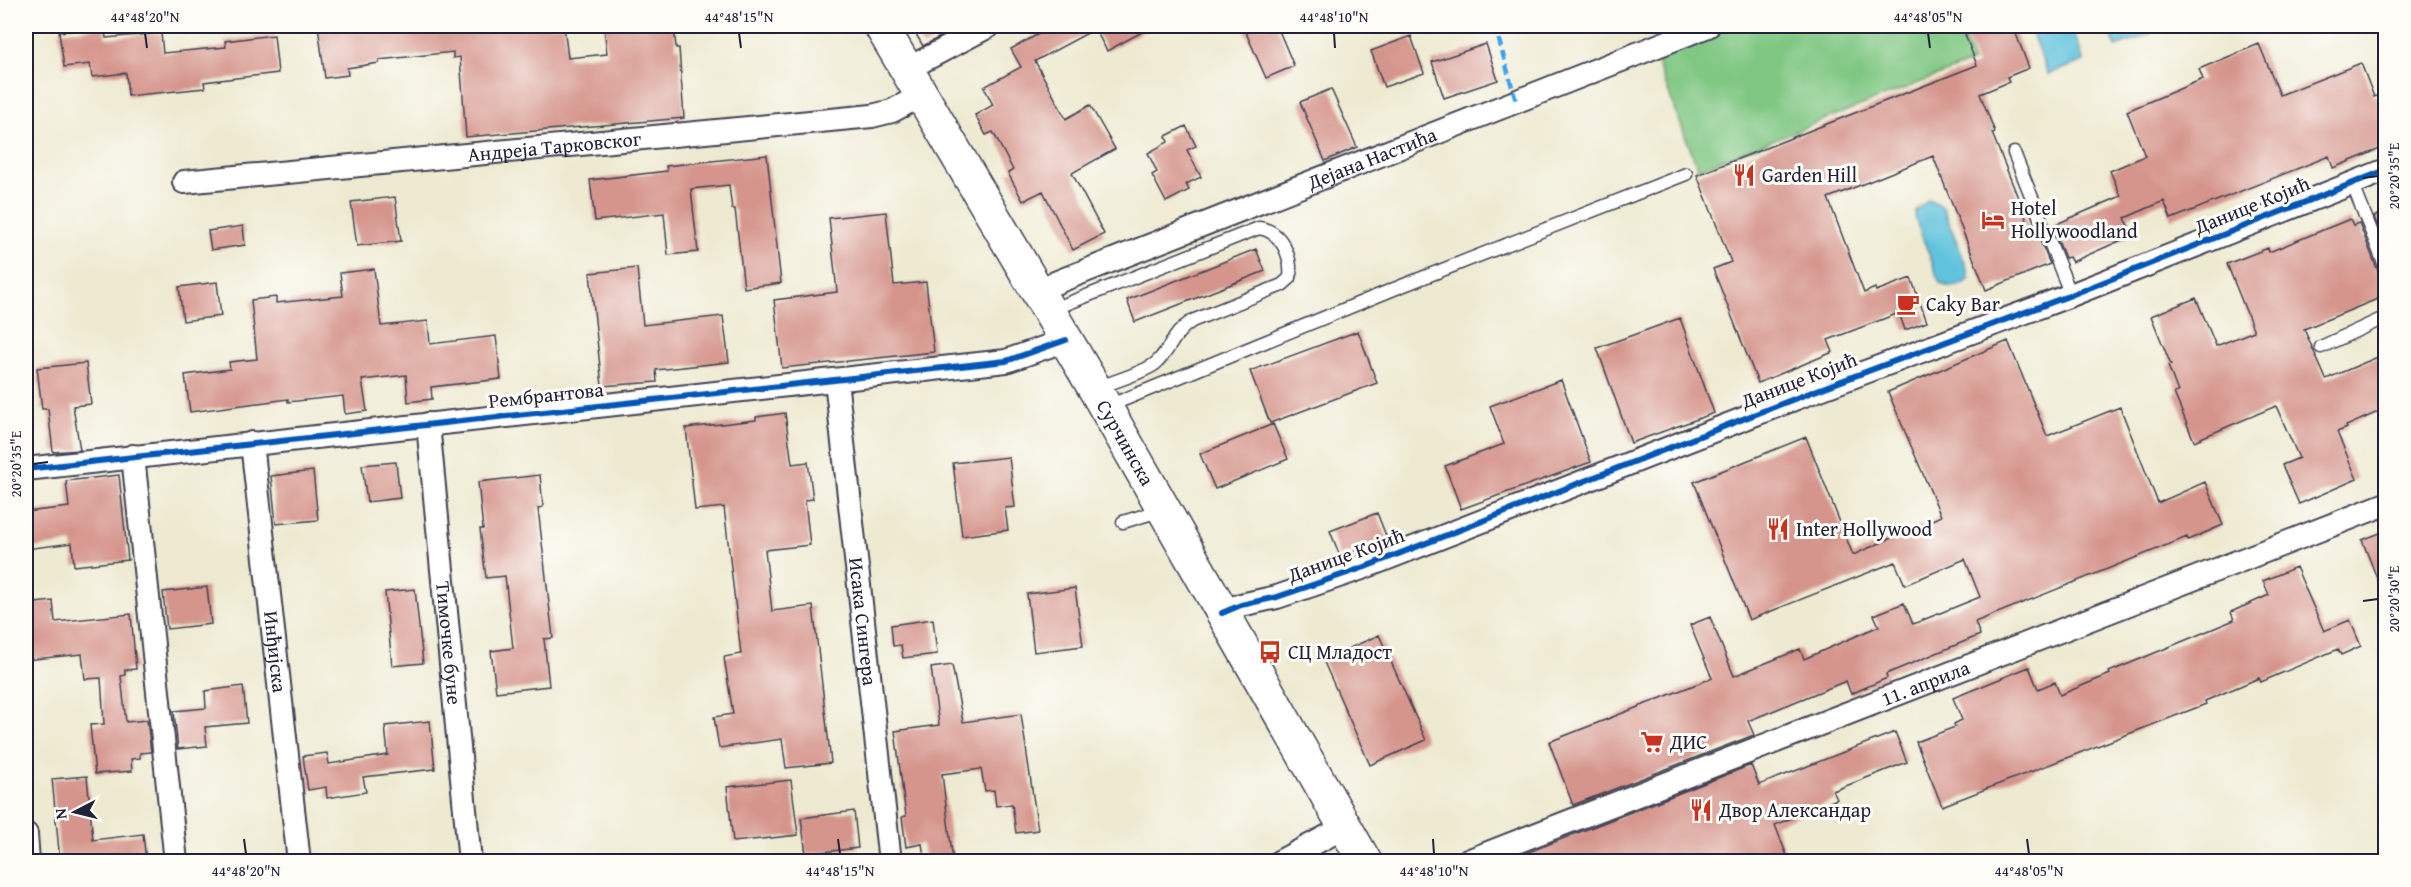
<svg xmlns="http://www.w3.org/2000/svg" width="2411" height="887" font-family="'Gentium Book Plus',serif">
	<rect width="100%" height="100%" fill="#fdfcf7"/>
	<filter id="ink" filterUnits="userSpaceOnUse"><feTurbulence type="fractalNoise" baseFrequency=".0167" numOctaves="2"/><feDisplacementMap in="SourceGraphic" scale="12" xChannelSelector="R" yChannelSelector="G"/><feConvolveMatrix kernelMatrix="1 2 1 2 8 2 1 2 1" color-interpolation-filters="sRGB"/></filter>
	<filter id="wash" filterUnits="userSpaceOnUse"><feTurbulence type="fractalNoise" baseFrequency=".008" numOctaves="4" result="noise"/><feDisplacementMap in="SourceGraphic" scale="24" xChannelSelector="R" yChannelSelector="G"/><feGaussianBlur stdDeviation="1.35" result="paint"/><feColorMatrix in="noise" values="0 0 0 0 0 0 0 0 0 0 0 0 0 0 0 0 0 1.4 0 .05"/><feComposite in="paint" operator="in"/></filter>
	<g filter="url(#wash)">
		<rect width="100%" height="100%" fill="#eeead2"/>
		<path fill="#7fc782" stroke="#50745e" stroke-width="1.5" d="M1732,26h227l14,36 -275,107 -44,-114z"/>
		<path fill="#60c3de" stroke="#41728c" stroke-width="1.5" d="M2029,26h42l13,35 -36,13z
			M2108,26h40l3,8 -35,13z
			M1928,200l9,3 6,5 26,65v6c-10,9 -18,10 -29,4l-25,-65 1,-7z"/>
		<g id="blocks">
			<path fill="#d5958c" d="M318,26h246l4,32 39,-4 -3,-28h70l2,22h3l5,70 -218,19 -6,-80 -7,1v-6l-74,8v3l-32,5 1,7 -23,3z
				M911,26h50l-38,20z
				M1053,26h100l-46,25 -12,-22 -60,32 31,58 24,-14 25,44 -43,24 32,61 -31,16 -30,-59 -20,10 -15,-28 5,-3 -20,-38 -7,3 -11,-20 18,-10 -9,-18 37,-20 -10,-18z
				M1243,26h34l17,40 -28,12z
				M1967,26h46l16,42 -22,9 2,5 -29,12 15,38 -3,1 41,102 4,-2 13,31 -64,26 -53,-134 -105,42 36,95 11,-5 1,3 35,-13 16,44 -22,8 -6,-17 -71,27 5,12 -75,31 -45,-114 18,-7 -34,-87 280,-110 -12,-30 5,-2z
				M104,27l2,11 55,-5 2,20 63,-6 -1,-6 49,-6 4,38 -74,9 1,6 -77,8 -2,-23 -34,4 -2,-13 -26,3 -5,-35z
				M1411,36l13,37 -40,14 -13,-36z
				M1486,44l12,36 -54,18 -12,-36z
				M2259,44l21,51 81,-32 13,34 11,-5v55l-52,21 -4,-12 -158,63 -7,-18 -39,17 8,17 -61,27 -3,-5 -4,1 -13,-32 69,-30 -11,-25 35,-15 -18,-45 76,-32 -4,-10z
				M1331,89l26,58 -32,14 -25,-59z
				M1186,126l10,20 -9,4 14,27 -15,7 3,6 -23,12 -14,-27 5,-3 -9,-19 20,-11 -2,-6z
				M767,155l14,128 -37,5 -9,-79h-3l-3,-24 -38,4 7,63 -30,3 -4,-42 -69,8 -5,-41 77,-9 -1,-5z
				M395,197l6,44 -44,5 -6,-44z
				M886,212l8,73 32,-3 8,70 -152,16 -8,-68 63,-8 -8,-74z
				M2385,212v33l-11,-28z
				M2350,219l3,6 6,-2 19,48 7,5v20l-81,33 22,50 59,-25v55l-39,17 1,2 -10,4 20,47 -58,25 -17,-39 17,-7 -23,-52 -82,35 -20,-48 4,-1 -10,-26 3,-1 -20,-49 45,-18 20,48 38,-15 -27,-67 41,-16 1,4z
				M243,226l2,19 -34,5 -3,-19z
				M1256,249l9,22 -130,51 -8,-22z
				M637,268l6,57 80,-9 6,46 -73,8 1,12 -55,4 -12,-113z
				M374,269l7,57 47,-5 2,23 66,-8 5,43 -70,8 1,12 -24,3 -2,-27 -44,5 5,31 -22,3 -2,-18 -55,6v-3l-98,13 -5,-37 45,-6 -1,-7 28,-3 -6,-59 25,-3v6l67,-7 -3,-23z
				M217,282l4,34 -38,5 -4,-34z
				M1680,318l34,95 -83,30 -34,-95z
				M1358,331l19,52 -107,40 -20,-52z
				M2008,341l39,95 73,-29 38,96 47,-21 18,43 -35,15 -1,-3 -212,85 5,13 -94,39 1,4 -36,16 -5,-13 -98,40 6,14 -181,70 -24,-63 163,-64 -22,-53 20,-8 24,59 66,-27 4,10 75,-33 -5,-11 30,-12 9,21 67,-27 -15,-38 -60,26 -10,-23 -146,58 -55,-138 112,-45 47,118 88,-39 -53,-124z
				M86,363l5,41 -18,2 7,44 -27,2 -5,-43h-6l-5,-41z
				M1561,380l30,82 -130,47 -16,-43 59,-22 -14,-38z
				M785,413l7,51 16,-2 5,37 -8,1 5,45 -45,5 7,61 41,-5 18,157 -45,5 -4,-29 -63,9 -5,-31 19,-3 -9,-57 17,-3 -17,-147 -29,3 -9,-82 70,-8v-3z
				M1273,424l15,35 -73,30 -15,-35z
				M1009,457l6,50 -10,1 3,22 -46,6 -9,-73z
				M396,462l4,36 -33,4 -5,-37z
				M313,471l5,49 -42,4 -5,-48z
				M119,475l9,85 -54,6 -2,-23 -46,6v-37l43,-5 -3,-26z
				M540,475l3,32 -5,1 15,130 -9,1 5,47 -53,6 -5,-41 22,-3 -8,-72 -19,2 -6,-49h3l-5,-47z
				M1377,513l10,25 -47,18 -10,-25z
				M2385,531v64l-1,1 -22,-56z
				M2296,567l28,64 26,-11 11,26 -20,9 -3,-6 -77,33 -2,-4 -54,23 1,3 -264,102 -26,-64 39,-15 -1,-3 8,-4 -9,-22 76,-31 9,22 17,-7 5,13 50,-21 -1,-2 125,-52 -3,-8 38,-17 -6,-14z
				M207,587l4,37 -44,5 -4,-37z
				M1075,588l8,58 -49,6 -7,-58z
				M415,589l8,74 -31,3 -7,-74z
				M53,601l2,21 76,-8 5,55 -11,1v5l-4,1 5,46 21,-2 4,32 -11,1v5l-9,1 1,12 -37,3 -5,-49 14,-1 -3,-46 -16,1 -3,-25 -56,6v-56z
				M933,619l4,35 -34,4 -2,-13 -8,1 -2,-21z
				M1379,635l47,105 -56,25 -47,-105z
				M952,665l11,57 58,-8 17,116 -22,3 -4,-29 -16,2 -2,-16 -9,1 -4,-22 -39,5 11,87h-28l-3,-17 -16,3 -4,-30 4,-1 -11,-85 44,-6 -8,-57z
				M243,686l4,37 -42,4 2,19 -29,3 -4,-38 32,-3 -1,-17z
				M430,721l5,48 -72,8 3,15 -39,6 -1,-11 -18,3 -5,-34 24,-3 2,11 59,-9 -3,-29z
				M1895,732l12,30 -74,29 4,8 -62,26 14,36h-283l245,-96 8,20z
				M87,776l6,64 50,-6 3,27h-86l-8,-82z
				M791,780l7,55 -65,7 -6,-55z
				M854,811l4,37 -52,6 -5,-36z"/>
		</g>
	</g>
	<g filter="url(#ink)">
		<use href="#blocks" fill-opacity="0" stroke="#414052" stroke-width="1.5"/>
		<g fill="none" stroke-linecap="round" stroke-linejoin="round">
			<g stroke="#414052" stroke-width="15">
				<path id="service" d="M2014,153l57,142
					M2352,183l34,85
					M1051,310l208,-82c23,3 33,29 31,50l-8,7 -90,36c-20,13 -20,27 -36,42 -10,9 -46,20 -60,25
					M2321,347l65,-30
					M1106,407l288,-118 292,-115
					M1123,522l39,-12"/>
			</g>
			<g stroke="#414052" stroke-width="26">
				<g id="minor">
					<path d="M907,69l82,-43"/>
					<path id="s1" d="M184,182l688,-66 20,-5 30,-16"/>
					<path id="s2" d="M1037,290l671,-264"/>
					<path id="s3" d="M836,380l54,482"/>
					<path id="s4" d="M428,424l42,438"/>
					<path id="s5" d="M252,443l47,419"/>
					<path d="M133,456l43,406"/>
					<path d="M26,469l980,-108 60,-21"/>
					<path d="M1222,613l19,-8 36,-8 88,-30 447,-175 259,-97 315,-125"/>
					<path d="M26,834l2,28"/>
					<path d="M1279,862l66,-35"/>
					<path id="s6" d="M1465,862l921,-358"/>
				</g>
			</g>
			<g stroke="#414052" stroke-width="36">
				<g id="secondary">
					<path id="s7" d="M881,26l214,363 270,473"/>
				</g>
			</g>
			<use href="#service" stroke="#fff" stroke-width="12"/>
			<use href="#minor" stroke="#fff" stroke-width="22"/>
			<use href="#secondary" stroke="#fff" stroke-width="33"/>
			<path stroke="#3ea2ec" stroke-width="4.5" stroke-dasharray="9 4.5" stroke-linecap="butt" d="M1495,26l21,75"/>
			<g stroke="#fdfcf7" stroke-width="10">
				<path id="cycleway" d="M26,469l980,-108 60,-21
					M1222,613l19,-8 36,-8 88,-30 447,-175 259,-97 315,-125"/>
			</g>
			<use href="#cycleway" stroke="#0057b8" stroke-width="6"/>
		</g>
	</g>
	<path fill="none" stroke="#22223b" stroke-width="2" d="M145,33l2,15M739,33l2,15M1334,33l1,15M1928,33l2,15M2363,178l15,-2M33,464l15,-2M2363,601l15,-2M244,839l2,15M838,839l2,15M1433,839l1,15M2027,839l2,15"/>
	<defs>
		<g id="restaurant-bare" transform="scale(1.8)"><path d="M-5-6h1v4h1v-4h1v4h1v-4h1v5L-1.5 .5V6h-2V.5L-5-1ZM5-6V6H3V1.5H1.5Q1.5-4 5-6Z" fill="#c8321e" stroke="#fdfcf7" stroke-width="2.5" paint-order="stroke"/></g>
		<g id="hotel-bare" transform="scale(1.8)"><path d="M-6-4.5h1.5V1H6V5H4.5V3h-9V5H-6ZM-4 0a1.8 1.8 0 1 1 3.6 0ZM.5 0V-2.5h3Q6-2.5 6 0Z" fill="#c8321e" stroke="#fdfcf7" stroke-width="2.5" paint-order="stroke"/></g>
		<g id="cafe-bare" transform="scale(1.8)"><path d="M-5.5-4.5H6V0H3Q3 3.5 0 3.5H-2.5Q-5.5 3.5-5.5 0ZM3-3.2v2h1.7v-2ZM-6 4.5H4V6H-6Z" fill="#c8321e" stroke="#fdfcf7" stroke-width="2.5" paint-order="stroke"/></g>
		<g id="bus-bare" transform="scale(1.8)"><path d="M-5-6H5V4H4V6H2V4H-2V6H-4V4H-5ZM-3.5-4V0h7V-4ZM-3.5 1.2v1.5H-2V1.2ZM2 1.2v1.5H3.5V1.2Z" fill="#c8321e" stroke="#fdfcf7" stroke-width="2.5" paint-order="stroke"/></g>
		<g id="supermarket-bare" transform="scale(1.8)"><path d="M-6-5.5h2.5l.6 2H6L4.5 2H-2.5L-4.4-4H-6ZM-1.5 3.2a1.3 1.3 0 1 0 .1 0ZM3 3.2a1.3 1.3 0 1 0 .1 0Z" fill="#c8321e" stroke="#fdfcf7" stroke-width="2.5" paint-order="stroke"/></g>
	</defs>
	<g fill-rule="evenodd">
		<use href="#restaurant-bare" x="1744" y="175"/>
		<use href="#hotel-bare" x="1993" y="220"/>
		<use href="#cafe-bare" x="1908" y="304"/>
		<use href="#restaurant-bare" x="1778" y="529"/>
		<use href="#bus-bare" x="1270" y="652"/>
		<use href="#supermarket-bare" x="1652" y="742"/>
		<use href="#restaurant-bare" x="1701" y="810"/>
	</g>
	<g text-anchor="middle" stroke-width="6" stroke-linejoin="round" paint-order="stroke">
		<g font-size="20" fill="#22223b" stroke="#fdfcf7">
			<text dy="7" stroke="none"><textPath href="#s1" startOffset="372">Андреја Тарковског</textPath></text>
			<text dy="7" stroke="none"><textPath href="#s2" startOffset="360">Дејана Настића</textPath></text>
			<text transform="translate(2252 205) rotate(-22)" y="7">Данице Којић</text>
			<text transform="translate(1799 380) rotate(-21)" y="7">Данице Којић</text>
			<text transform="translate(546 395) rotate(-6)" y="7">Рембрантова</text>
			<text dy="7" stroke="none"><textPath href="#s7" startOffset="483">Сурчинска</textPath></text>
			<text transform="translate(1346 555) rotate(-20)" y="7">Данице Којић</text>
			<text dy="7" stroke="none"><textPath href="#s3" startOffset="243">Исака Сингера</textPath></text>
			<text dy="7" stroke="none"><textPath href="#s4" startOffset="220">Тимочке буне</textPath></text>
			<text dy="7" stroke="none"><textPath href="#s5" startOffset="210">Инђијска</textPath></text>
			<text dy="7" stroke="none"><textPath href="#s6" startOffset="494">11. априла</textPath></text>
		</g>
		<g font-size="20" fill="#22223b" stroke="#fdfcf7" text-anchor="start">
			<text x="1762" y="182">Garden Hill</text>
			<text x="2011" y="215">Hotel<tspan x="2011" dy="23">Hollywoodland</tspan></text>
			<text x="1926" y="311">Caky Bar</text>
			<text x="1796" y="536">Inter Hollywood</text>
			<text x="1288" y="659">СЦ Младост</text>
			<text x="1670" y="749">ДИС</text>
			<text x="1719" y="817">Двор Александар</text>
		</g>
	</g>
	<rect width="2411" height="887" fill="none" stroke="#fdfcf7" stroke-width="66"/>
	<g transform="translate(75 812) rotate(263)" stroke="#fdfcf7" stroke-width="4.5" paint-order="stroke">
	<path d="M0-4.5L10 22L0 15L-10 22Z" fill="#22223b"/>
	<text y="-9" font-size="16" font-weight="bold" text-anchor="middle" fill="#22223b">N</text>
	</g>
	<rect x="33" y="33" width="2345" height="821" fill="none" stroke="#22223b" stroke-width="2"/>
	<g font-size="15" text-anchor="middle" fill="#22223b">
		<text x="145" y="22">44°48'20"N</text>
		<text x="739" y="22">44°48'15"N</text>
		<text x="1334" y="22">44°48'10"N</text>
		<text x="1928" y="22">44°48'05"N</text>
		<text transform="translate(2394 176) rotate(-90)" y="5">20°20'35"E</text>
		<text transform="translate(16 464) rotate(-90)" y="5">20°20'35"E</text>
		<text transform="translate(2394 599) rotate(-90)" y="5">20°20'30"E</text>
		<text x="246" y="876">44°48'20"N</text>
		<text x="840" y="876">44°48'15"N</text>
		<text x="1434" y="876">44°48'10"N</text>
		<text x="2029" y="876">44°48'05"N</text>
	</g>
</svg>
